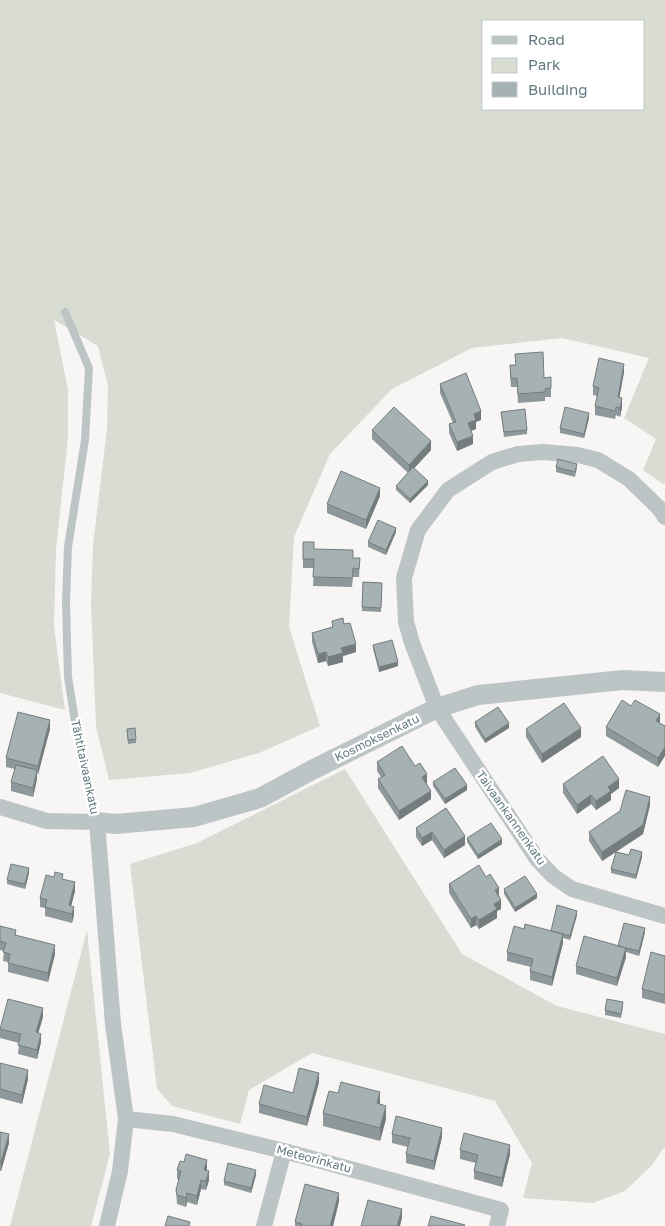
<svg xmlns="http://www.w3.org/2000/svg" width="665" height="1226" font-family="'Golos Text',sans-serif">
	<rect width="100%" height="100%" fill="#f7f6f4"/>
	<path fill="#d8dcd3" fill-rule="evenodd" d="M0,0h665v482l-2,2 -20,-14 13,-31 -32,-21 25,-60 -87,-20 -90,10 -80,41 -62,65 -36,83 -5,90 31,99 -61,27 -69,20 -81,7 -13,-53 -5,-125 2,-57 14,-116 1,-43 -10,-40 -44,-26 14,70v48l-12,111 -2,77 11,84 -65,-17zM484,21h160v88h-160z
		M345,769l117,185 95,52 108,28v112l-13,19 -27,26 -32,12 -70,-5 9,-35 -37,-62 -183,-48 -63,37 -9,34 -68,-18 -15,-17 -27,-225 67,-21z
		M87,930l23,224 -19,72h-81z"/>
	<g fill="none" stroke-linecap="round" stroke-linejoin="round">
		<path stroke="#bdc4c6" stroke-width="8" d="M65,312l24,56 -4,72 -17,107 -2,55 2,75 13,82 15,62"/>
		<path stroke="#bdc4c6" stroke-width="16" d="M665,517l-6,-9 -30,-29 -31,-19 -20,-5 -35,-3 -25,2 -26,8 -44,28 -30,40 -14,48 2,44 6,21 25,65 100,151 16,17 19,13 93,27
			M0,807l47,14 50,1 16,202 13,95 -6,52 -13,55
			M126,1119l47,5 111,27 217,59 -4,16
			M264,1226l20,-75"/>
		<path stroke="#bdc4c6" stroke-width="20" d="M97,822l19,2 78,-7 66,-19 52,-28 125,-62 41,-13 145,-15 42,2"/>
	</g>
	<path fill="#8e989a" d="M515,354l29,24 7,10v9h-6v4l-27,2 -1,-16h-6l-1,-13v-9h6z
		M624,372l-5,25 3,10 -2,10 -4,-2 -1,4 -20,-4v-9l2,-10 -4,-1v-9z
		M440,384l41,36 -5,2v7l-5,2 2,13 -16,7 -8,-18v-9l4,-1 -13,-30z
		M501,412l26,18v4l-23,3z
		M589,418l-5,20 -24,-5v-5z
		M372,430l59,20 -17,18 14,17 -18,18 -14,-13v-4l12,-13 -36,-34z
		M556,467l21,1 -2,9 -19,-5z
		M380,496l-14,33 -39,-16v-9z
		M396,532l-10,23 -18,-8v-5z
		M303,542l11,7 39,9h7l-1,19h-6l-1,10 -39,-1 1,-18h-11z
		M363,582l19,1 -1,29 -19,-1z
		M332,621l12,3 12,28 -13,4v6l-15,4 -2,-5 -8,2 -6,-21v-9l20,-6z
		M373,645l25,21 -19,6 -6,-23z
		M475,722l34,6 -24,15 -10,-16z
		M660,723l5,3 -7,41 -52,-31v-9z
		M50,729l-13,46v4l-4,18 -22,-6v-9l4,-13 -9,-2v-9z
		M127,729l9,10v4l-8,1z
		M526,729l55,8 -39,26 -16,-26z
		M377,762l38,4 12,17h-1l5,16 -32,21 -21,-32v-9l3,-2 -4,-6z
		M433,782l34,8 -22,14 -12,-18z
		M563,784l56,4 -8,6v6l-15,10 -5,-6 -14,10 -14,-21z
		M650,805l-7,29 -27,18 13,3 13,2 -6,22 -25,-6v-4l5,-17 -14,9 -13,-20v-9z
		M446,808l19,37 -21,13 -12,-18 -10,6 -6,-9v-9z
		M467,838l35,6 -24,15 -11,-17z
		M29,873l-4,16 -18,-5v-4z
		M63,879l12,12 -4,15 3,9 -2,8 -27,-7v-8l-5,-1v-9z
		M449,884l50,12 2,13 -4,2v7l-18,11 -3,-4 -5,3 -22,-35z
		M504,889l33,9 -22,14 -11,-18z
		M577,915l-7,25 -7,-2v5l-11,43 -22,-6v-9l1,-4 -24,-6v-9l17,-23 27,2z
		M0,926l16,9 39,19 -7,28 -40,-10v-10l-5,-1 1,-10 -4,-1z
		M645,932l-6,24 -13,-4v5l-9,29 -41,-12v-8z
		M665,956v48l-23,-6v-9z
		M623,1007l-2,11 -16,-3v-5z
		M43,1017l-5,16 3,9 -4,17 -19,-5 1,-11 -19,-5v-9z
		M0,1063l28,16 -6,25 -22,-6z
		M319,1082l-12,44 -48,-13v-9l34,-11z
		M380,1104l6,15 -6,22 -57,-15v-13z
		M0,1132l9,11 -8,28h-1z
		M392,1134l50,3 -8,33 -28,-7v-9l2,-7 -16,-4z
		M460,1150l50,4 -8,33 -28,-8v-8l2,-8 -16,-4z
		M207,1169l-1,1 3,10 -3,10 -5,-1 -4,16 -10,-3 -1,5 -9,-3 -1,-14 3,-10 -2,-1v-9z
		M256,1175l-5,18 -27,-8v-4z
		M339,1201l-6,25h-38v-4z"/>
	<path fill="#747c7d" d="M624,364v8l-6,34v-9z
		M622,398v9l-2,10v-9z
		M481,411v9l-5,2v7l-8,3v-9l6,-9z
		M589,413v5l-5,20v-4z
		M473,436v8l-16,7v-9z
		M431,441v9l-22,24v-9z
		M428,481v4l-18,18v-4z
		M380,488v8l-14,33v-9z
		M396,528v4l-10,23v-5z
		M356,644v8l-13,4v6l-15,4v-9l13,-9z
		M326,652v9l-8,2v-9z
		M398,662v4l-19,6v-5z
		M660,714v9l-4,-2z
		M50,720v9l-12,46v-9z
		M509,723v5l-24,15v-4z
		M581,728v9l-39,26v-9z
		M665,747v9l-7,11v-9z
		M37,770v9l-4,18v-9z
		M427,774v9l-5,3v-9z
		M619,779v9l-8,6v6l-15,10v-9l12,-14z
		M467,785v5l-22,14v-5z
		M431,791v8l-32,21v-9z
		M591,795v9l-14,10v-9z
		M650,797v8l-7,29 -41,27v-9z
		M432,832v8l-10,6v-8z
		M465,836v9l-21,13v-8z
		M502,839v5l-24,15v-4z
		M642,852v5l-6,22v-4z
		M29,868v5l-4,16v-5z
		M75,882v9l-6,23v-9z
		M499,888v9l-4,-7z
		M537,894v4l-22,14v-4z
		M501,900v9l-4,2v7l-18,11v-9l15,-16z
		M74,907v8l-2,8v-9z
		M577,911v4l-7,25v-4z
		M476,916v9l-5,3v-9z
		M645,928v4l-6,24v-5z
		M563,934v9l-11,43v-9z
		M55,945v9l-7,28v-9z
		M626,948v9l-9,29v-8z
		M43,1008v9l-7,24v-9z
		M41,1034v8l-4,17v-9z
		M28,1070v9l-6,25v-9z
		M319,1073v9l-12,44v-9z
		M380,1092v13l-3,-2z
		M386,1106v13l-6,22v-13z
		M442,1128v9l-8,33v-9z
		M9,1134v9l-8,28v-9z
		M510,1145v9l-8,33v-9z
		M207,1160v9l-3,9v-8z
		M256,1170v5l-5,18v-5z
		M209,1171v9l-3,10v-9z
		M201,1180v9l-4,16v-9z
		M187,1193v9l-1,5v-9z
		M339,1193v8l-6,25h-3z
		M402,1209v9l-2,8h-3z"/>
	<path fill="#a5b1b3" stroke="#747c7d" d="M543,352l1,26 7,-1v11l-6,1v3l-27,2 -1,-16 -6,1 -1,-14h6l-1,-11z
		M599,358l25,6 -6,33 4,1 -2,10 -4,-1 -1,4 -20,-5 4,-18 -6,-2z
		M466,373l15,38 -7,3 2,6 -8,3 5,13 -16,6 -8,-18 7,-2 -16,-38z
		M394,407l37,34 -22,24 -37,-35z
		M565,407l24,6 -5,21 -24,-6z
		M525,409l2,21 -23,2 -3,-20z
		M558,459l19,5 -2,8 -19,-5z
		M413,467l15,14 -18,18 -14,-13z
		M341,471l39,17 -14,32 -39,-16z
		M378,520l18,8 -10,22 -18,-8z
		M303,542h11v7l39,1v8h7l-1,11 -6,-1 -1,10 -39,-1 1,-18h-11z
		M363,582l19,1 -1,25 -19,-1z
		M343,618l1,6 6,-1 6,21 -15,4 2,5 -15,4 -2,-5 -8,2 -6,-21 21,-6 -1,-6z
		M392,640l6,22 -19,5 -6,-22z
		M622,700l9,6 4,-6 25,14 -4,7 9,5v-1v22l-7,11 -52,-31z
		M564,703l17,25 -39,26 -16,-25z
		M498,707l11,16 -24,16 -10,-17z
		M18,712l32,8 -12,46 -32,-8z
		M135,728l1,11 -8,1 -1,-11z
		M402,746l13,20 5,-3 7,11 -5,3 9,14 -32,20 -21,-32 7,-4 -8,-13z
		M603,756l16,23 -11,8 3,4 -15,10 -5,-6 -14,10 -14,-21z
		M16,765l21,5 -4,18 -22,-6z
		M455,768l12,17 -22,14 -12,-17z
		M626,790l24,7 -7,28 -41,27 -13,-20 31,-21z
		M446,808l19,28 -21,14 -12,-18 -10,6 -6,-10z
		M491,823l11,16 -24,16 -11,-17z
		M631,849l11,3 -6,23 -25,-6 5,-17 13,3z
		M11,864l18,4 -4,16 -18,-4z
		M479,865l7,12 4,-3 9,14 -4,2 6,10 -7,4 3,5 -18,11 -3,-4 -5,3 -22,-35z
		M55,872l8,2 -1,5 13,3 -6,23 5,2 -2,7 -27,-7 2,-7 -7,-2 6,-23 8,2z
		M525,876l12,18 -22,14 -11,-19z
		M557,905l20,6 -7,25 -19,-5z
		M624,923l21,5 -6,23 -21,-5z
		M525,924l38,10 -11,43 -22,-6 3,-12 -26,-7 7,-26 10,3z
		M0,926l16,4 -1,5 40,10 -7,28 -40,-10 2,-9 -7,-2 3,-9 -6,-2z
		M584,936l42,12 -9,30 -41,-12z
		M651,952l14,4v39l-23,-6z
		M8,999l35,9 -7,24 5,2 -4,16 -19,-5 3,-11 -21,-5z
		M607,999l16,3 -2,12 -16,-4z
		M0,1063l28,7 -6,25 -22,-6z
		M299,1068l20,5 -12,44 -48,-13 5,-19 29,8z
		M341,1082l39,10 -3,11 9,3 -6,22 -57,-15 6,-22 9,2z
		M396,1116l46,12 -8,33 -28,-7 4,-16 -18,-4z
		M0,1132l9,2 -8,28h-1z
		M464,1133l46,12 -8,33 -28,-7 4,-16 -18,-5z
		M186,1154l21,6 -3,10 5,1 -3,10 -5,-1 -4,16 -10,-3 -1,5 -9,-3 -1,-5 5,-19 -4,-1 3,-9 4,1z
		M228,1163l28,7 -5,18 -27,-7z
		M305,1184l34,9 -9,33h-29l1,-2 -7,-2z
		M368,1200l34,9 -5,17h-36z
		M168,1216l22,6 -1,4h-24z
		M431,1216l34,9 -1,1h-36z"/>
	<g text-anchor="middle" stroke-width="5" stroke-linejoin="round" paint-order="stroke">
		<g font-size="12" fill="#627a7f" stroke="#fff">
			<text transform="translate(377 738) rotate(-26)" y="4">Kosmoksenkatu</text>
			<text transform="translate(85 767) rotate(78)" y="4">Tähtitaivaankatu</text>
			<text transform="translate(511 818) rotate(55)" y="4">Taivaankannenkatu</text>
			<text transform="translate(314 1159) rotate(15)" y="4">Meteorinkatu</text>
		</g>
	</g>
	<rect x="482" y="20" width="162" height="90" fill="#ffffff" stroke="#c0cacc"/>
	<rect x="492" y="36" width="25" height="8" fill="#bdc4c6" stroke="#c0cacc"/>
	<text x="528" y="45" font-size="15" fill="#627a7f">Road</text>
	<rect x="492" y="58" width="25" height="15" fill="#d8dcd3" stroke="#c0cacc"/>
	<text x="528" y="70" font-size="15" fill="#627a7f">Park</text>
	<rect x="492" y="82" width="25" height="15" fill="#a5b1b3" stroke="#c0cacc"/>
	<text x="528" y="95" font-size="15" fill="#627a7f">Building</text>
</svg>
